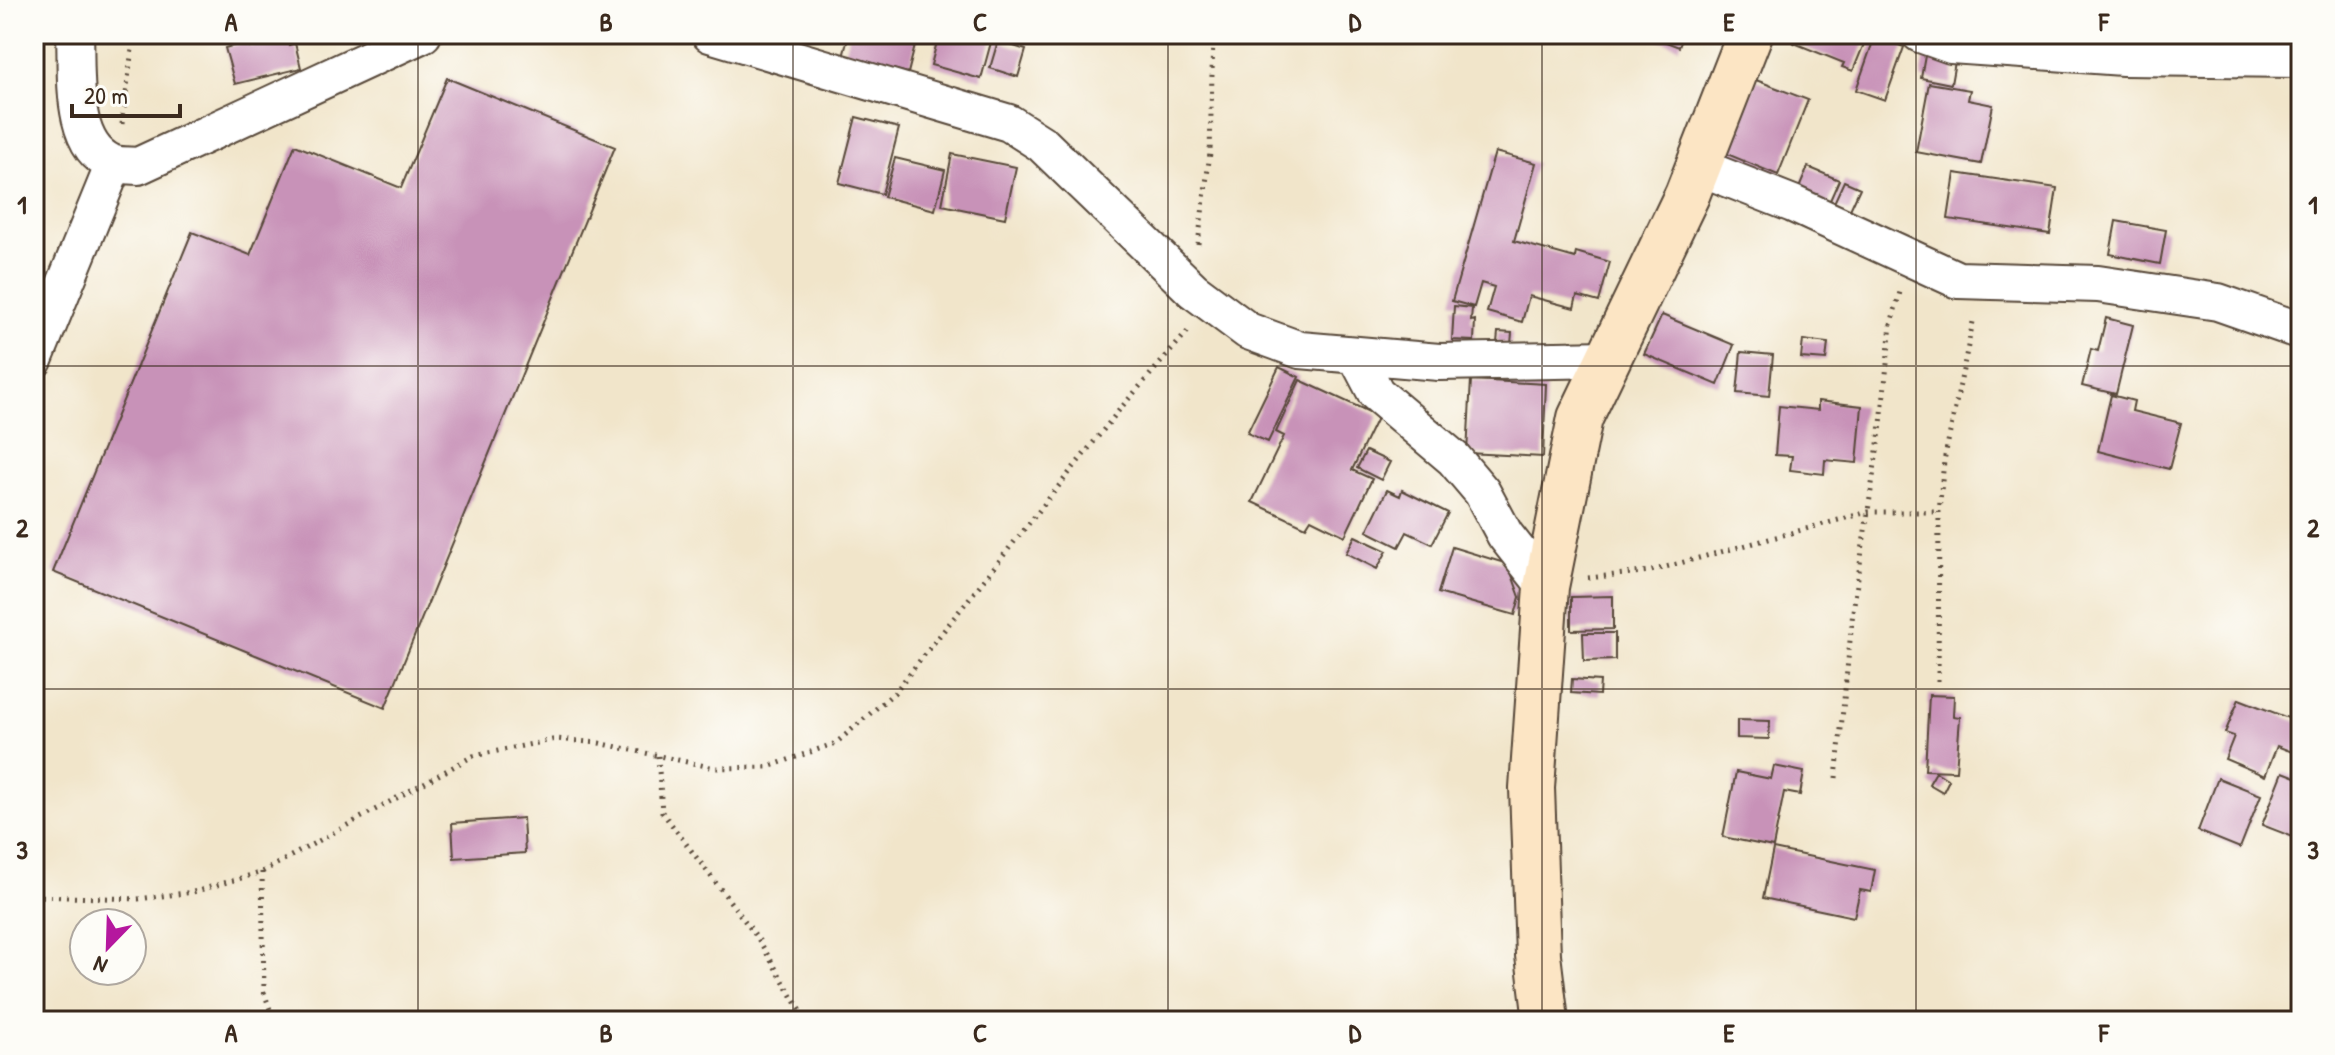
<svg xmlns="http://www.w3.org/2000/svg" width="2335" height="1055" font-family="'Patrick Hand',sans-serif">
	<rect width="100%" height="100%" fill="#fdfcf7"/>
	<filter id="ink" filterUnits="userSpaceOnUse"><feTurbulence type="fractalNoise" baseFrequency=".0125" numOctaves="2"/><feDisplacementMap in="SourceGraphic" scale="16" xChannelSelector="R" yChannelSelector="G"/><feConvolveMatrix kernelMatrix="1 2 1 2 8 2 1 2 1" color-interpolation-filters="sRGB"/></filter>
	<filter id="wash" filterUnits="userSpaceOnUse"><feTurbulence type="fractalNoise" baseFrequency=".006" numOctaves="4" result="noise"/><feDisplacementMap in="SourceGraphic" scale="32" xChannelSelector="R" yChannelSelector="G"/><feGaussianBlur stdDeviation="1.8" result="paint"/><feColorMatrix in="noise" values="0 0 0 0 0 0 0 0 0 0 0 0 0 0 0 0 0 1.4 0 .05"/><feComposite in="paint" operator="in"/></filter>
	<g filter="url(#wash)">
		<rect width="100%" height="100%" fill="#f1e5ca"/>
		<g id="blocks">
			<path fill="#c892b8" d="M849,34h69l-10,39 -65,-16z
				M939,34l54,1 -12,44 -50,-14z
				M1007,34h13l1,3 -12,4z
				M1645,34h39l-5,13z
				M1798,34h70l-15,37 -11,-4 2,-4 -50,-20z
				M1875,36l29,11 -19,53 -29,-10z
				M287,37l2,8 6,-2 6,25 -66,16 -10,-36 24,-7 1,6z
				M998,41l28,9 -8,27 -28,-9z
				M1926,50l30,6 -5,28 -30,-6z
				M447,78l168,69 -230,561 -332,-136 139,-340 58,23 45,-110 106,43z
				M1756,80l52,20 -30,75 -51,-21z
				M1929,83l41,7 -2,10 25,5 -12,59 -65,-12z
				M856,117l43,11 -17,66 -43,-11z
				M1495,152l41,11 -22,78 61,17 1,-6 34,10 -11,40 -22,-6 -3,12 -45,-12 -7,26 -35,-10 7,-25 -13,-4 -7,24 -22,-6z
				M952,154l64,13 -11,51 -63,-13z
				M895,158l50,12 -10,40 -51,-13z
				M1808,167l31,13 -11,25 -31,-12z
				M1955,173l102,15 -7,46 -102,-15z
				M1844,181l16,7 -11,24 -16,-7z
				M2116,221l50,9 -6,34 -50,-10z
				M1454,306l18,2 -1,13 4,-1 -1,21 -22,-1z
				M1662,315l72,30 -16,40 -74,-31z
				M2106,318l27,7 -17,69 -34,-8 9,-37 7,2z
				M1498,332l14,1 -1,11 -14,-1z
				M1803,340l25,3 -2,17 -25,-2z
				M1741,352l32,3 -4,41 -32,-3z
				M1279,367l20,10 -31,65 -21,-9z
				M1300,380l78,36 -26,54 20,9 -27,57 -34,-17 -5,8 -54,-25 32,-66 -8,-4z
				M1471,380l75,4 -3,73 -76,-4z
				M2111,395l23,6 -2,10 49,12 -12,46 -71,-18z
				M1818,401l44,5 -5,57 -32,-3 -1,14 -34,-4 2,-14 -17,-1 4,-49 39,4z
				M1366,451l24,11 -9,18 -24,-12z
				M1387,490l13,6 2,-6 46,23 -16,31 -25,-12 -8,15 -32,-16z
				M1355,536l32,15 -10,18 -31,-16z
				M1452,547l56,17 12,33 -5,18 -77,-22z
				M1613,596v33l-42,1v-33z
				M1583,633h32v27l-31,1z
				M1572,679l28,2 -1,14 -28,-2z
				M1929,695l25,1 -1,20 7,1 -4,54 -31,-1z
				M2239,699l62,24 -1,32 -23,-9 -12,30 -40,-17 9,-23 -9,-3z
				M1737,720l33,1 -1,18 -32,-1z
				M1774,766l30,6 -4,23 -16,-3 -11,55 -50,-10 13,-65 35,7z
				M1936,772l13,8 -6,12 -14,-8z
				M2283,772l18,7v61l-39,-15z
				M2218,778l43,17 -21,53 -42,-17z
				M523,818l2,35 -71,5 -2,-35z
				M1773,849l102,21 -4,22 -11,-2 -6,27 -91,-19z"/>
		</g>
	</g>
	<g filter="url(#ink)">
		<use href="#blocks" fill-opacity="0" stroke="#564638" stroke-width="2"/>
		<g fill="none" stroke-linecap="round" stroke-linejoin="round">
			<g stroke="#564638" stroke-width="40">
				<path id="street" d="M75,34c2,38 -6,111 37,129 7,3 18,2 26,3l285,-132
					M710,34l299,89 33,21 151,146 55,41 52,19 139,12 170,-3
					M1920,34l31,11 172,12 178,2
					M1699,167l94,37 165,76 140,4 120,18 83,29
					M1356,355l20,38 78,66 28,33 23,43 41,52
					M34,360l80,-196"/>
			</g>
			<g stroke="#564638" stroke-width="48">
				<path id="secondary" d="M1546,1021l-8,-66 -6,-167 14,-201 34,-169 107,-223 63,-161"/>
			</g>
			<path stroke="#564638" stroke-width="5" stroke-dasharray="2 6" stroke-linecap="butt" d="M122,124l12,-90
				M1198,244l12,-91 3,-119
				M1588,578l63,-7 217,-59h71
				M1938,681l1,-169 5,-51 30,-144
				M658,756l4,56 95,125 50,84
				M1836,778l17,-167 28,-187 10,-100 9,-32
				M262,872l2,120 10,29
				M34,896l104,3 55,-7 69,-20 211,-116 84,-17 42,4 116,25 53,-1 68,-24 58,-50 226,-284 69,-79"/>
			<use href="#street" stroke="#fff" stroke-width="36"/>
			<use href="#secondary" stroke="#fce5c4" stroke-width="44"/>
		</g>
	</g>
	<path fill="none" stroke="#3b2a1e" stroke-width="2" stroke-opacity="0.55" d="M418,34v987M793,34v987M1168,34v987M1542,34v987M1916,34v987M34,366h2267M34,689h2267"/>
	<rect width="2335" height="1055" fill="none" stroke="#fdfcf7" stroke-width="88"/>
	<g transform="translate(108 947) rotate(203)"><circle r="38" fill="#fdfcf7" stroke="#afa8a0" stroke-width="2"/>
	<path d="M0-6L14 30L0 20L-14 30Z" fill="#b5179e"/>
	<text y="-12" font-size="22" font-weight="bold" text-anchor="middle" fill="#3b2a1e">N</text>
	</g>
	<path d="M72 104v12h108v-12" fill="none" stroke="#3b2a1e" stroke-width="4"/>
	<text x="84" y="104" font-size="24" fill="#3b2a1e" stroke="#fdfcf7" stroke-width="6" paint-order="stroke">20 m</text>
	<rect x="44" y="44" width="2247" height="967" fill="none" stroke="#3b2a1e" stroke-width="3"/>
	<g font-size="26" text-anchor="middle" font-weight="bold" fill="#3b2a1e">
		<text x="231" y="31">A</text>
		<text x="606" y="31">B</text>
		<text x="980" y="31">C</text>
		<text x="1355" y="31">D</text>
		<text x="1729" y="31">E</text>
		<text x="2104" y="31">F</text>
		<text x="22" y="214">1</text>
		<text x="2313" y="214">1</text>
		<text x="22" y="537">2</text>
		<text x="2313" y="537">2</text>
		<text x="22" y="859">3</text>
		<text x="2313" y="859">3</text>
		<text x="231" y="1042">A</text>
		<text x="606" y="1042">B</text>
		<text x="980" y="1042">C</text>
		<text x="1355" y="1042">D</text>
		<text x="1729" y="1042">E</text>
		<text x="2104" y="1042">F</text>
	</g>
</svg>
